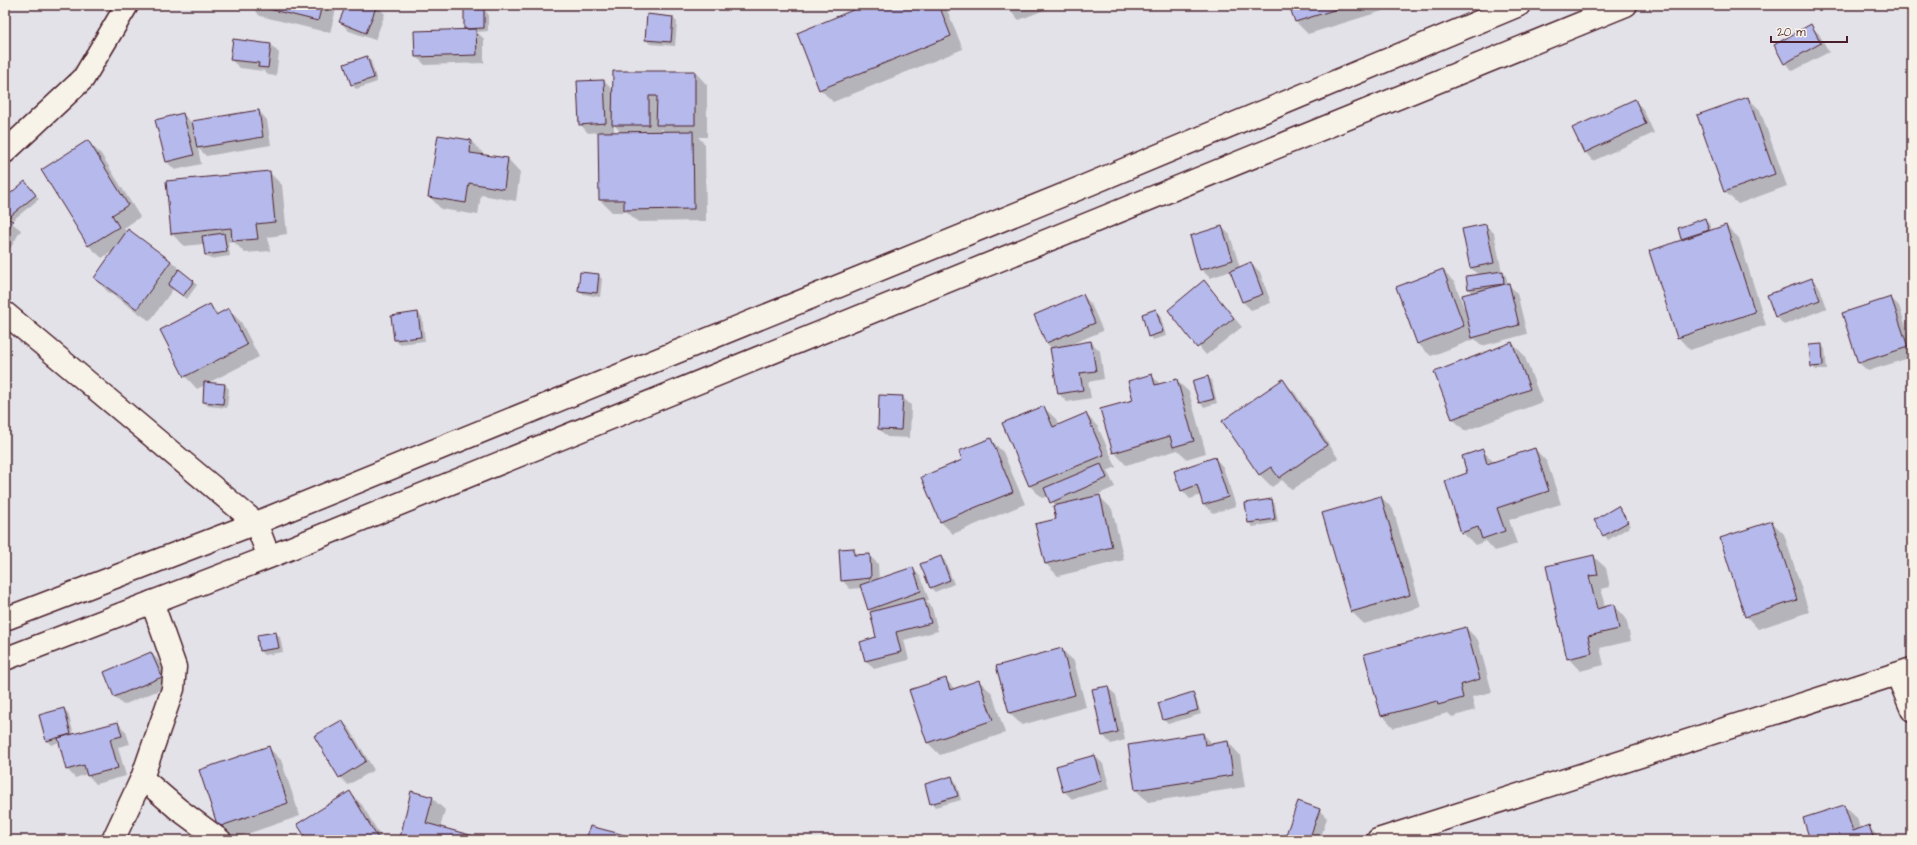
<svg xmlns="http://www.w3.org/2000/svg" width="1917" height="845" font-family="'Architects Daughter',sans-serif">
	<rect width="100%" height="100%" fill="#e3e2e9"/>
	<filter id="ink" filterUnits="userSpaceOnUse"><feTurbulence type="fractalNoise" baseFrequency=".025" numOctaves="2"/><feDisplacementMap in="SourceGraphic" scale="8" xChannelSelector="R" yChannelSelector="G"/><feConvolveMatrix kernelMatrix="1 2 1 2 8 2 1 2 1" color-interpolation-filters="sRGB"/></filter>
	<g filter="url(#ink)">
		<path fill="#0003" fill-rule="evenodd" d="M250,5h87l-7,28 -70,-17z
			M347,5h29l9,9 -10,26 -26,-9 -9,-9z
			M604,5h20v3z
			M870,5h75l18,44 -130,53 -13,-13z
			M1005,5h52l-38,15z
			M1290,5h112l-94,29 -12,-12z
			M484,10l4,4v17l-11,1 7,7v24l-59,2 -9,-9 52,-25 -3,-3z
			M673,18l4,4 -2,24 -25,-2 -4,-4z
			M1811,26l8,8 10,18 -36,19 -8,-8z
			M271,45l8,8 -3,23 -8,-1 -4,-4 -24,-3 -9,-8z
			M367,57l4,4 6,21 -21,7 -4,-4 -7,-21z
			M695,72l12,13v52h-9l7,7 1,77 -68,1 -11,-10h-15l-12,-12 -1,-68 -11,1 -8,-9 24,-43 10,10zM614,125l8,8h-8zM661,128l4,4h-4z
			M1748,98l12,12 27,76 -49,18 -13,-12 -27,-76z
			M1635,101l8,8 11,24 -61,28 -8,-9z
			M259,111l8,9 4,25 -65,11 -8,-8 3,16 -26,6 -8,-8 16,-48 11,11z
			M439,136l32,5 12,12v3l25,3 12,13 -4,29 -35,-6 -3,20 -37,-6 -12,-13z
			M88,142l13,12 39,63 -16,11 3,5 1,-2 43,30 26,24 -10,14 -14,-10 -23,32 -43,-30 -12,-13 20,-28 -13,8 -13,-12 -46,-76z
			M269,172l13,13 5,49 -19,3 2,14 -25,2 -12,-12 -5,1 2,14 -20,3 -4,-4 -2,-11 -20,2 -12,-12z
			M29,186l10,13 -26,21 -8,-9v-12z
			M5,218l16,12 -11,19 -5,-3z
			M1705,219l4,4 2,8 15,-5 13,12 27,87 -76,25 -12,-13 5,-97 -4,-11z
			M1485,225l9,8 8,39 4,4 2,8 9,9 10,41 -45,12 -7,-7 -44,17 -13,-12 24,-74 13,13 9,25 2,-1 7,-14 -4,-4 -2,-12 11,-2 -7,-7z
			M1222,227l8,8 10,33 11,-5 9,9 11,31 -20,7 -8,-8 -12,-31 -21,7 -9,-9z
			M598,275l4,4 -2,18 -17,-3 -4,-4z
			M1812,279l8,9 7,20 -43,17 -8,-9z
			M1204,282l38,45 -36,28 -37,-44z
			M1083,295l8,9 12,27 -34,14 22,-3 9,9 4,28 -16,3 3,16 -24,4 -8,-8 -6,-45 -7,-6 -11,-28z
			M1891,298l8,8 13,38v13l-44,14 -9,-8 -16,-49z
			M210,306l9,9 10,-5 12,12 18,35 -51,26 17,2 4,4 -2,19 -19,-2 -4,-4 1,-17 -8,4 -12,-13z
			M1156,310l4,4 6,22 -13,4 -4,-4z
			M418,313l4,4 3,24 -26,3 -4,-4z
			M1512,343l12,12 18,47 -77,29 -12,-12 -18,-46z
			M1821,345l4,4 2,21h-11l-4,-4z
			M1152,376l9,9 15,-5 13,12 17,61 -20,6 -8,-9 -52,15 -12,-13 21,-52z
			M1208,377l4,4 5,22 -13,4 -4,-4z
			M1282,380l13,13 43,65 -46,32 -10,-10 -10,7 -12,-12 -36,-54z
			M902,397l9,8 -1,33 -23,-1 -8,-8z
			M1043,407l13,12 3,7 27,-12 12,13 18,40 -9,4 8,16 -23,10 7,-1 13,13 12,51 -66,16 -12,-12 12,-44 -2,-13 -7,-11 -7,2 -12,-12 -26,-62z
			M990,439l13,13 22,52 -72,30 -12,-12 -18,-44 41,-17z
			M1535,449l12,13 14,42 -52,16 8,24 -22,7 -9,-10 -11,4 -13,-13 20,-82 12,12z
			M1215,458l8,9 13,39 -23,7 -9,-8 -3,-10 -11,4 -8,-9z
			M1381,497l12,12 28,98 -57,17 -12,-12z
			M1271,500l4,4 3,18 -25,5 -4,-4z
			M1618,507l13,19 -23,14 -13,-19z
			M1772,522l12,12 25,78 -51,17 -12,-13z
			M853,549l7,7 9,-1 9,9 1,16 34,-11 8,8 8,23 -3,1 6,7 6,23 -34,9 5,20 -35,9 -8,-8 12,-23 -6,-26 -3,-3 -7,-21 -12,1 -8,-9z
			M1593,556l13,12 4,19 -9,2 4,19 8,-2 13,12 5,23 -31,7 4,17 -24,6 -12,-13z
			M941,557l4,4 9,23 -19,8 -4,-4 -9,-24z
			M1466,628l12,12 14,52 -20,5 3,13 -23,7 -4,-4 -54,15 -12,-13z
			M276,633l4,4 3,15 -19,3 -4,-4 -2,-15z
			M1061,649l13,12 12,46 -64,18 -13,-12z
			M151,653l8,8 10,25 -46,19 -8,-8 -10,-24z
			M945,679l10,10 24,-8 13,12 13,40 -65,22 -13,-13z
			M1107,687l9,8 9,45 -14,4 -8,-9z
			M1192,694l4,4 5,16 -33,10 -4,-4 -5,-16z
			M64,709l4,4 6,22 44,-12 8,9 4,12 -12,3 8,29 -30,8 -9,-10 -12,4 -8,-9 -7,-27 -9,3 -4,-4z
			M342,721l8,8 24,41 -26,15 -8,-8z
			M1203,734l11,11 14,-3 12,13 5,32 -97,15 -12,-12z
			M268,747l13,13 19,56 -68,23 -13,-13z
			M1095,756l8,8 7,25 -38,10 -8,-8z
			M952,778l4,4 5,18 -26,7 -4,-4z
			M350,792l12,13 21,35h-75z
			M432,798l13,12 -5,18 48,12h-85l-2,-2z
			M1844,806l13,12 3,11 9,-2 12,13h-70z
			M1319,810l8,8 -7,22h-34z"/>
		<path fill="#b5b9eb" stroke="#4a1f2b" d="M252,5h70l-4,16z
			M346,5h31l-11,28 -27,-11z
			M865,5h74l12,31 -132,54 -22,-57z
			M1289,5h61l-55,17z
			M464,9h20v19l-20,1z
			M647,14l26,3 -2,25 -26,-2z
			M1811,24l10,19 -37,21 -10,-19z
			M476,29l1,26 -62,2 -1,-26z
			M233,39l38,5 -3,24 -10,-1 1,-4 -29,-3z
			M367,56l7,22 -23,7 -7,-21z
			M613,71h82v54h-39l1,-29h-8v29h-37z
			M604,80l2,43 -27,2 -2,-44z
			M1748,97l27,77 -51,18 -27,-77z
			M1635,99l11,25 -62,29 -12,-25z
			M259,110l4,27 -66,11 -5,-27z
			M183,113l11,42 -28,7 -11,-42z
			M693,131l1,78 -70,1v-10h-25l-1,-68z
			M438,135l33,5 -1,13 38,5 -4,31 -35,-6 -3,20 -38,-6z
			M88,140l40,65 -16,10 7,12 -31,19 -47,-76z
			M270,171l5,51 -19,2 2,15 -26,2 -1,-13 -60,6 -5,-53z
			M25,181l11,14 -27,22 -4,-5v-14z
			M5,217l8,4 -8,14z
			M1705,218l4,12 -28,9 -3,-11z
			M1486,224l8,39 -24,5 -8,-39z
			M1726,225l29,87 -78,26 -28,-87z
			M1222,226l11,34 -33,10 -10,-34z
			M128,229l43,32 -34,48 -43,-31z
			M224,233l3,19 -22,3 -3,-19z
			M1251,262l12,32 -21,8 -12,-31z
			M179,269l15,12 -11,15 -15,-11z
			M1443,269l21,57 -47,18 -21,-57z
			M1503,271l1,13 -36,5 -2,-13z
			M580,272l19,2 -2,19 -19,-2z
			M1812,278l8,22 -45,17 -8,-22z
			M1204,280l30,38 -37,30 -29,-38z
			M1509,283l10,42 -47,13 -10,-43z
			M1083,294l12,29 -49,20 -12,-28z
			M1891,297l17,50 -50,16 -16,-50z
			M210,304l6,11 13,-7 18,37 -63,32 -24,-47z
			M1156,309l7,23 -15,5 -6,-23z
			M418,312l3,25 -27,3 -3,-24z
			M1091,341l5,30 -16,2 3,17 -25,4 -8,-46z
			M1512,342l18,47 -78,30 -18,-47z
			M1822,344l1,22 -12,1 -2,-22z
			M1152,374l3,11 22,-6 17,62 -21,6 -3,-11 -57,17 -13,-44 33,-9 -5,-19z
			M1208,376l6,23 -15,4 -7,-22z
			M1283,379l44,66 -48,33 -8,-11 -12,8 -37,-54z
			M204,382l21,2 -2,20 -20,-2z
			M879,395l24,1 -2,34 -23,-1z
			M1044,406l9,21 33,-14 18,42 -75,31 -27,-63z
			M991,438l22,54 -73,30 -19,-45 41,-17 -3,-9z
			M1535,448l14,43 -52,17 8,23 -23,8 -4,-12 -17,6 -16,-52 22,-8 -5,-17 21,-7 4,15z
			M1215,457l13,40 -25,8 -6,-20 -16,6 -7,-20z
			M1101,464l6,14 -57,25 -6,-15z
			M1100,495l12,52 -67,17 -10,-40 21,-5 -3,-13z
			M1381,496l29,99 -59,17 -29,-99z
			M1272,499l3,20 -27,4 -3,-20z
			M1618,506l10,16 -25,14 -9,-16z
			M1772,521l25,79 -52,17 -25,-79z
			M854,548v7l16,-1 1,24 -30,3 -2,-32z
			M1594,555l4,20 -9,1 8,33 17,-5 5,25 -31,7 4,17 -25,6 -21,-93z
			M941,556l9,24 -20,8 -10,-24z
			M913,567l8,24 -53,19 -8,-25z
			M924,598l7,25 -35,9 5,20 -36,9 -5,-19 16,-5 -6,-25z
			M1466,627l14,52 -20,6 3,13 -25,7 -1,-4 -56,15 -17,-62z
			M276,632l3,16 -20,3 -2,-16z
			M1062,648l13,47 -66,18 -13,-47z
			M151,652l11,25 -48,20 -10,-25z
			M946,678l4,12 29,-10 14,40 -66,23 -18,-53z
			M1108,686l10,46 -16,4 -10,-47z
			M1193,692l5,18 -35,10 -5,-17z
			M64,708l7,26 -25,7 -7,-26z
			M342,720l24,41 -27,17 -25,-42z
			M118,722l4,14 -12,3 8,29 -31,8 -3,-11 -18,5 -8,-32z
			M1203,733l2,12 23,-4 5,34 -98,15 -7,-45z
			M269,746l19,57 -70,24 -19,-57z
			M1095,755l7,25 -39,12 -7,-26z
			M952,776l6,20 -28,8 -5,-20z
			M350,791l29,49h-72l-10,-16z
			M411,791l22,6 -7,26 62,17h-81l-7,-2z
			M1298,801l22,8 -11,31h-25z
			M1844,805l9,26 16,-6 5,15h-64l-7,-22z
			M590,826l50,13v1h-54z"/>
		<g fill="none" stroke-linecap="round" stroke-linejoin="round">
			<g stroke="#4a1f2b" stroke-width="25">
				<path id="minor" d="M5,152l78,-73 44,-74
					M1897,674l15,36
					M142,778l36,31 42,31
					M113,840l29,-62 31,-89 2,-22 -23,-65
					M1378,840l534,-171"/>
			</g>
			<g stroke="#4a1f2b" stroke-width="25">
				<path id="tertiary" d="M5,313l251,210 13,34
					M5,619l251,-96 829,-337 434,-181
					M5,659l264,-102 1357,-552"/>
			</g>
			<use href="#minor" stroke="#f7f3e8" stroke-width="22"/>
			<use href="#tertiary" stroke="#f7f3e8" stroke-width="22"/>
		</g>
	</g>
	<rect width="1917" height="845" fill="none" stroke="#f7f3e8" stroke-width="20"/>
	<rect x="10" y="10" width="1897" height="825" fill="none" stroke="#4a1f2b" stroke-width="1.5" filter="url(#ink)"/>
	<path d="M1771 36v6h76v-6" fill="none" stroke="#4a1f2b" stroke-width="2"/>
	<text x="1777" y="36" font-size="12" fill="#4a1f2b" stroke="#f7f3e8" stroke-width="3" paint-order="stroke">20 m</text>
</svg>
